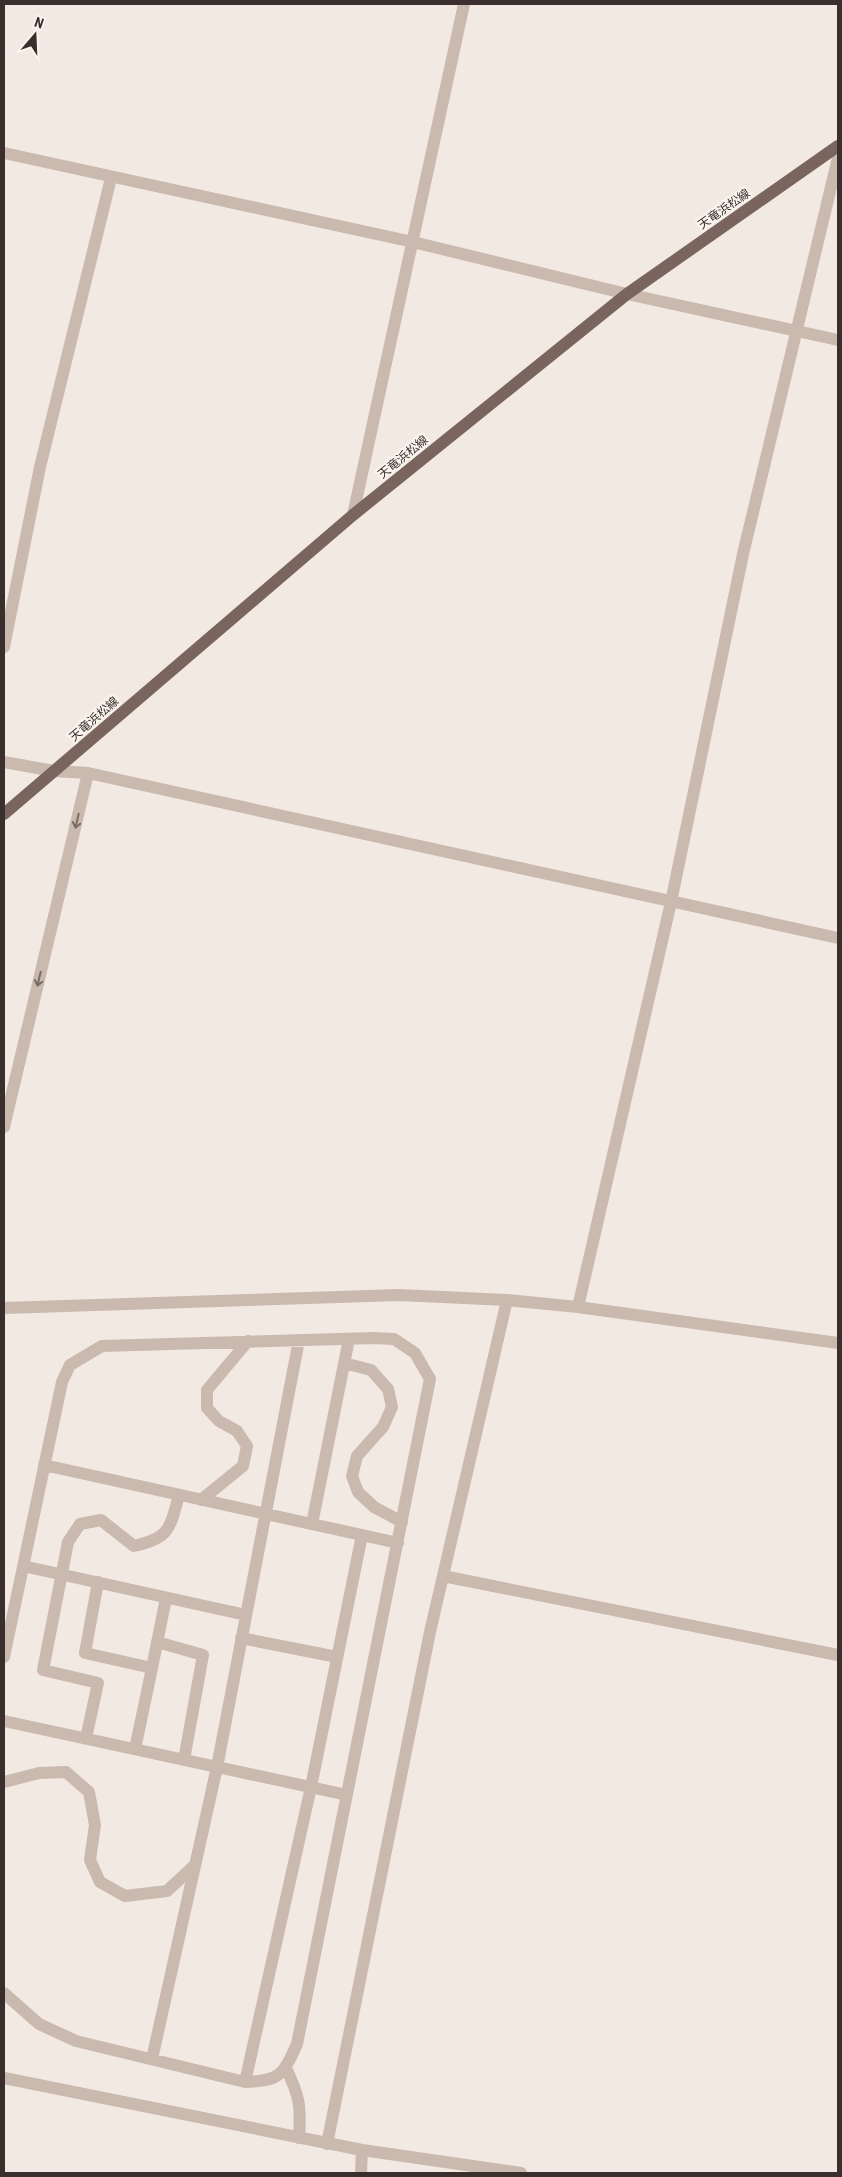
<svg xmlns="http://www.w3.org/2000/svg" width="842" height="2177" font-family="'Roboto Condensed','Noto Sans JP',sans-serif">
	<rect width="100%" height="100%" fill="#f2e9e2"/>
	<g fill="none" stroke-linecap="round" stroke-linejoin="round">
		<path stroke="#cab9ae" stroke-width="12" d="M344,1363l27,7 17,19 4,18 -9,20 -26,29 -5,20 6,16 16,15 28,15
			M44,1465l354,78
			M201,1500l42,-34 4,-20 -10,-15 -18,-10 -12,-13v-18l41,-49
			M312,1524l37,-185
			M23,1566l223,49
			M98,1582l-13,71 67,15 -17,81
			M241,1638l96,19
			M157,1642l46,13 -19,105
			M4,1657l58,-275 8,-17 32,-19 272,-8 20,1 21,14 15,26 -133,665c-14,31 -17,37 -52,38l-169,-41 -37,-17 -35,-31
			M152,1668l14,-70
			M4,1721l343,74
			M86,1738l12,-55 -55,-13 25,-128 12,-18 21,-4 33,26c36,-8 36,-18 45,-51
			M4,1782l35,-9 27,-1 23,20 6,33 -5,35 10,22 25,14 42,-5 28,-26
			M152,2059l65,-292 82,-427
			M286,2068c14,29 15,39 13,70
			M245,2082l66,-295 51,-252"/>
		<path stroke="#cab9ae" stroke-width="12" d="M4,153l409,89 214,52 211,46
			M353,515l111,-511
			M4,647l36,-180 71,-289
			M4,762l50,9 34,2 750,165
			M4,1127l84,-354
			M578,1307l93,-405 72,-348 95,-396
			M4,1308l395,-13 108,5 71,7 260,36
			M443,1576l395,79
			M4,2078l358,72 159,23
			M327,2144l103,-512 77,-332
			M361,2173l1,-23"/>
		<path stroke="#7a655e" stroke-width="12" d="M4,814l349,-299 274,-221 211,-148"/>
	</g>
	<defs><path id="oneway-shaft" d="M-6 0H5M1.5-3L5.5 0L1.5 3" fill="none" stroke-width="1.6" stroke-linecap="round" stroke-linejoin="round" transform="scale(1.25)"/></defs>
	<g stroke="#7b6d66">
		<use href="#oneway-shaft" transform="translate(77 821) rotate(103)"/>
		<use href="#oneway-shaft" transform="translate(39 979) rotate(103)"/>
	</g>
	<g text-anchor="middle" stroke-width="4.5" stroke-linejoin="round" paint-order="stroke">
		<g font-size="12" fill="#3a2f2c" stroke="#faf4ee">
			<text transform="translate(724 209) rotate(-35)" y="4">天竜浜松線</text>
			<text transform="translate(403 457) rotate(-39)" y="4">天竜浜松線</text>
			<text transform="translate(94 719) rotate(-41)" y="4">天竜浜松線</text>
		</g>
	</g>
	<rect width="842" height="2177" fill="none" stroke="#3a2f2c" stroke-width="10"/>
	<g transform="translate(35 35) rotate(19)" stroke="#faf4ee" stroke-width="4" paint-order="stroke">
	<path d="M0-4L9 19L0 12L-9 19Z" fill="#3a2f2c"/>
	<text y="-8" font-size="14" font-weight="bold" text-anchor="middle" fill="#3a2f2c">N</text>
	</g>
</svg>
